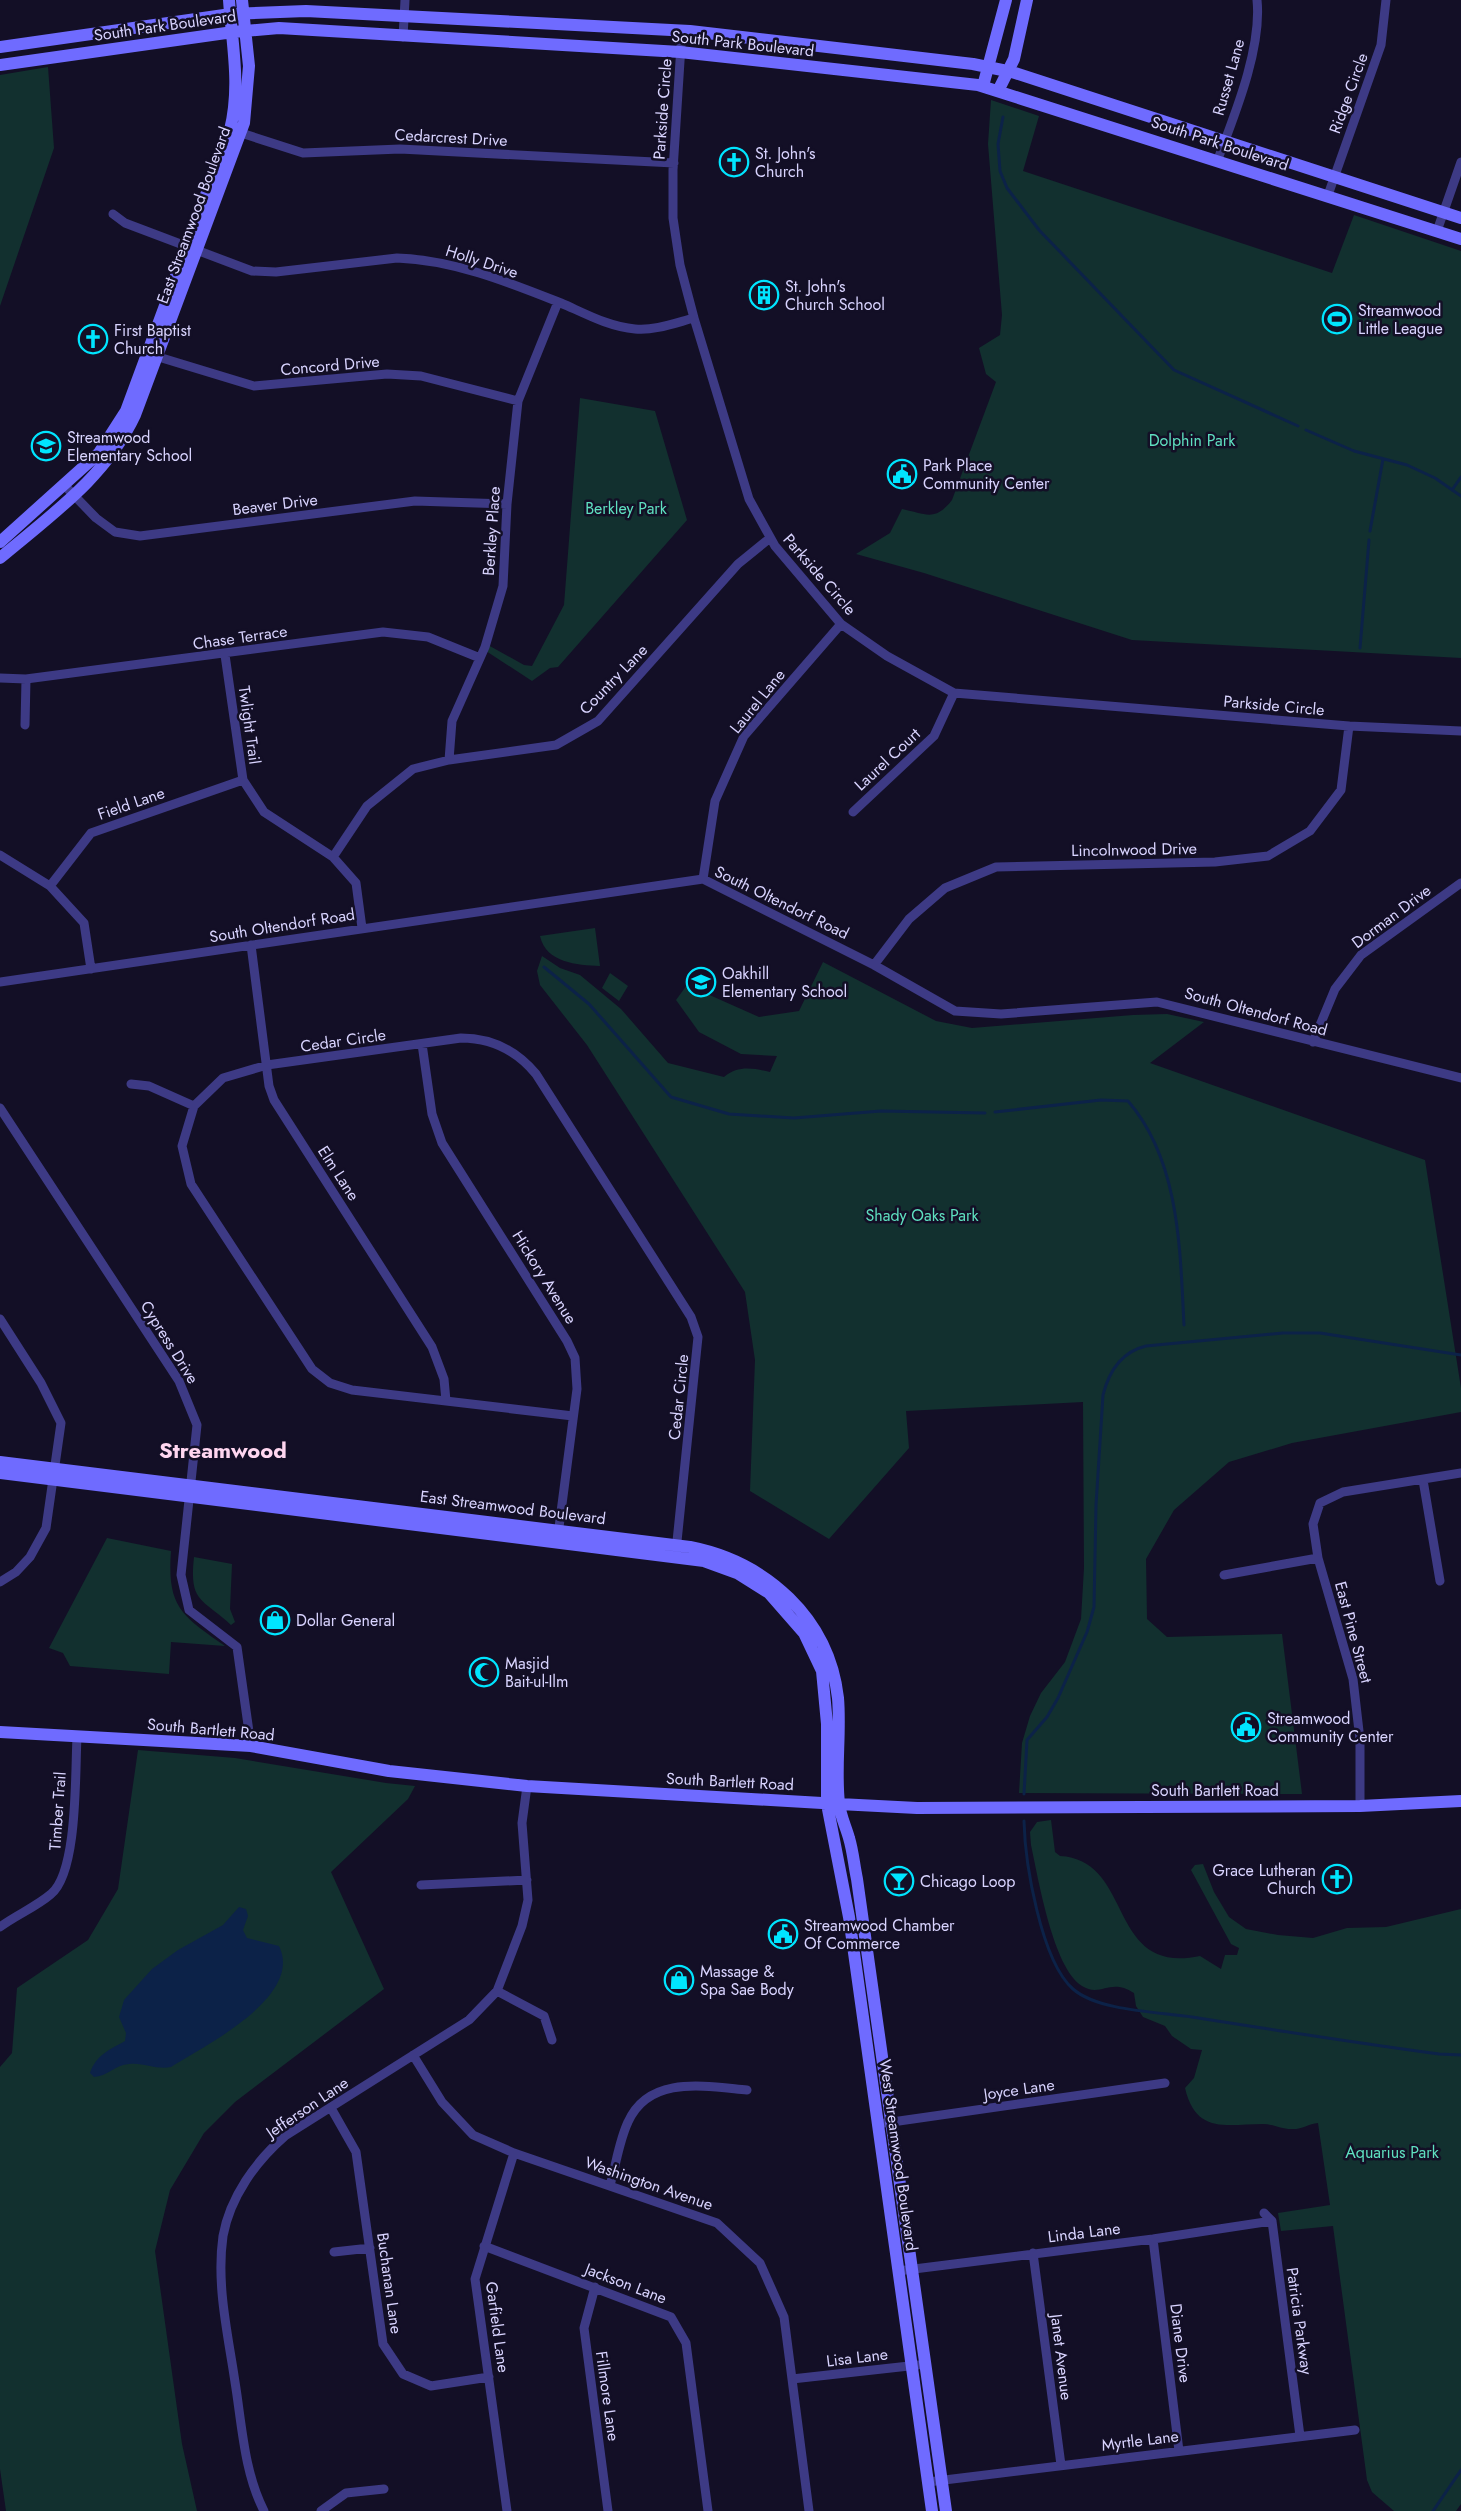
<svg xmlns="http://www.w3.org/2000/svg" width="1461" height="2511" font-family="Jost,sans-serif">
	<rect width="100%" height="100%" fill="#130f26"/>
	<path fill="#12302f" d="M48,67l6,81 -54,158v-231z
		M991,100l48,16 -16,55 309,102 22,-58 107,36v407l-329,-18 -208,-67 -68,-19 34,-21 12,-24c24,5 33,13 50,-9l44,-118 -10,-8 -7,-26 21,-13 2,-20 -14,-171z
		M580,398l75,13 32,109 -129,147 -8,1 -18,13 -46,-30 2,-6 36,20 8,1 32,-61z
		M595,928l5,38c-23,-1 -54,-3 -60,-30z
		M542,956l18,12 20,7 41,34 47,54 56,14c14,-12 29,-9 46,-5l7,-16 -36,-2 -42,-22 -23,-32 11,-15 72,32 40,-6 24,-49 113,59 36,7 161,-13 34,-1 37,8 -54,41 275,97 36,228v24l-169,31 -63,19 -55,48 -28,49 1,60 20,18 115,-3 20,160 -283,-1 3,-50 8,-27 11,-23 24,-31 16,-43 3,-51 -1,-166 -177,9 3,37 -80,91 -79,-48 5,-131 -10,-68 -158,-247 -47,-60 -3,-14z
		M610,973l18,13 -9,15 -17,-13z
		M107,1538l64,13c-4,56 10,64 54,95l-54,-4 -2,32 -99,-8 -7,-13 -14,-5z
		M194,1557l38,7 -2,45 5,13 -4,3c-29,-27 -42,-22 -37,-68z
		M138,1750l97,8 151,25 29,3 -7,13 -77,73 53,117 -149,113 -31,31 -34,57 -15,61 27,193 15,67h-191l-6,-42v-402l12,-14 5,-65 71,-48 30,-51z
		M1051,1820l4,32 5,4c75,4 46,120 140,100l21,13 4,-14h12l2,-7 -8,-4 -40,-74 4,-5 8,-1 11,28 15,25 17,12 32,6 35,3 34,-10 39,-1 75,-18v595l-5,7h-62l-22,-19 -5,-12 -34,-254 -52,5 -3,-18 52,-8 -12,-82c-10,1 -17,7 -27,6 -10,0 -18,-5 -28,-5 -36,0 -67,11 -78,-36l9,-10 8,-28 -11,-1 -19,-13 -7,-10 -22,-9 -7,-11 -2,-13c-24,-16 -33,5 -52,-7 -29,-18 -44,-109 -51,-141l-1,-13 7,-10z"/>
	<path fill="#0c2248" d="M239,1907l7,2 2,7 -5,14 4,8 32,8c25,51 -75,100 -108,121 -15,3 -28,-5 -42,-3 -14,1 -21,12 -35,13l-4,-4c6,-18 19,-23 35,-32l1,-8 -7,-16 5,-17 28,-31 26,-19 45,-25z"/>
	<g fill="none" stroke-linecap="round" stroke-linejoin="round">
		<path stroke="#0c2248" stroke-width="3" d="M1003,117l-5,27 2,27 7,17 32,42 135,140 124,56
			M1306,430l48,21 53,14 28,13 26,18
			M1452,490l9,-13
			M1370,531l13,-72
			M1360,648l9,-108
			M544,967l45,37 82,93 58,17 65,4 87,-7 104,2
			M995,1112l106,-12 27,1c52,60 52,149 56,224
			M1024,1794l3,-54 20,-23 11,-19 29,-66 7,-25 2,-102 7,-110c6,-24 18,-43 43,-49l137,-13h37l141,22
			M1024,1821c1,42 17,140 49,168 25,22 86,23 119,28 82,13 165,26 247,37l22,1
			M1433,2511l28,-41"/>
		<path stroke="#3d3a85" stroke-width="9" d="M682,30l-9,140v48l7,47 14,53 55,181 26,47 66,78 46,32 67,37 395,33 112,5
			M403,37l2,-37
			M235,131l68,22 97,-4 274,14
			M1218,159c17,-45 44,-111 39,-159
			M1328,195l53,-150 5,-45
			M113,214l12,9 127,48 24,1 121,-14c57,2 111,24 164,45 23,10 48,24 74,26 19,2 40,-6 59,-11
			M1437,231l24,-69
			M152,355l102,31 133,-12 34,2 97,25
			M65,486l31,32 19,14 25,4 275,-35 92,3
			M225,655l18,125 21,32 69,45 23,26 6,45
			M0,678l26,1 357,-47 45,5 52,21
			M25,725l1,-46
			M449,760l3,-39 33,-74 18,-61 4,-82 11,-103 40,-99
			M853,812l81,-76 20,-43
			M0,855l50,31 34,37 7,46
			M333,857l34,-51 46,-37 36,-9 107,-15 42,-24 140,-157 32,-26
			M703,879l12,-78 29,-65 97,-112
			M50,886l41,-53 152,-53
			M251,945l18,141 5,14 158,247 12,32 2,22
			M874,965l35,-46 36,-31 51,-21 219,-5 53,-6 42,-25 31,-41 8,-64
			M0,982l703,-103 171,86 81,46 46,3 156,-12 304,76
			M1313,1042l22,-53 26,-34 100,-72
			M422,1044l10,70 10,29 125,198 8,17 2,31 -19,146
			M131,1084l18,2 45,20
			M0,1108l179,273 18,44 -16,150 8,35 48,37 14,99
			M0,1319l41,64 20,40 -15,105 -16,29 -14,15 -16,10
			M573,1416l-221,-26 -22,-7 -18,-14 -121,-185 -9,-38 12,-40 29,-28 44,-13 194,-27c31,0 55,12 75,36l155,243 7,20 -22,214
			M1423,1480l17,101
			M1224,1575l94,-17
			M1360,1806v-66l-7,-61 -35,-121 -5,-34 7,-21 23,-11 118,-19
			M421,1885l106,-5
			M0,1927c16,-12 36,-20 51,-33 27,-22 24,-121 26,-157
			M497,1991l47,25 8,24
			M413,2055l29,47 31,33 41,18 203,70 43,40 24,54 25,194
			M331,2108l25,44 27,192 20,30 28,12 58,-9
			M885,2123l280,-40
			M610,2185c6,-20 9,-44 18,-63 21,-47 76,-36 119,-32
			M1264,2213l8,8 28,215
			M1153,2239l26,212
			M484,2246l187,71 15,26 22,168
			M334,2252l36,-4
			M1033,2253l28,212
			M898,2271l255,-32 119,-18
			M595,2287l-11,41 24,183
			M792,2379l126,-14
			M928,2482l427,-52
			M264,2511c-20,-39 -22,-86 -29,-129 -7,-48 -19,-97 -12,-146 7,-39 33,-75 62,-100l184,-116 28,-29 25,-65 6,-26 -6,-77 5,-37
			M321,2511l25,-18 38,-4
			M507,2511l-32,-232 39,-126"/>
		<path stroke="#6f6bff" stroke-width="12" d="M0,47l231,-33 75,-3 384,20 283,33 39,8 449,146
			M0,65l233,-33 46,-4 401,24 298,33 483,154
			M983,86l23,-86
			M998,91l16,-32 13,-59
			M0,542l99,-89 27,-42 104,-281c11,-45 2,-85 -1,-130
			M0,558c51,-43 106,-81 135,-143l109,-292 5,-57 -7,-66
			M0,1462l690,85c76,15 139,71 148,151 3,35 -3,71 1,105 1,12 7,24 10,35 4,13 5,27 8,41l89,632
			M0,1473l704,88 33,12 32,20 35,40 18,38 5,53v80l22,113 83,594
			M0,1732l251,14 138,25 138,15 312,18 78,4 443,-2 101,-5"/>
	</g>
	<defs>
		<g id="church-ring" transform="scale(1.5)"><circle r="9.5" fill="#130f26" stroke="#00e5ff" stroke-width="1.5"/><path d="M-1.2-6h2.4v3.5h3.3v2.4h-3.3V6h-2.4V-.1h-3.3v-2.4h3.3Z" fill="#00e5ff"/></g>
		<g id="building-ring" transform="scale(1.5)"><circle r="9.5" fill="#130f26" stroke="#00e5ff" stroke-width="1.5"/><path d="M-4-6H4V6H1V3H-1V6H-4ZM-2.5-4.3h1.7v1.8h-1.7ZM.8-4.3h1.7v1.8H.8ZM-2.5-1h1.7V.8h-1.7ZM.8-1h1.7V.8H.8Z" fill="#00e5ff"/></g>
		<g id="stadium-ring" transform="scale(1.5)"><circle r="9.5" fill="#130f26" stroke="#00e5ff" stroke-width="1.5"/><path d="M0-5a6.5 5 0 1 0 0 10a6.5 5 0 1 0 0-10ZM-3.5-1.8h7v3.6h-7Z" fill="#00e5ff"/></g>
		<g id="school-ring" transform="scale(1.5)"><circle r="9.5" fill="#130f26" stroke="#00e5ff" stroke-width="1.5"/><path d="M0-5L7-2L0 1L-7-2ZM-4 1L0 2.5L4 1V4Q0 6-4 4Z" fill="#00e5ff"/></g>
		<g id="civic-ring" transform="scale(1.5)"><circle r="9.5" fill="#130f26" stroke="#00e5ff" stroke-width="1.5"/><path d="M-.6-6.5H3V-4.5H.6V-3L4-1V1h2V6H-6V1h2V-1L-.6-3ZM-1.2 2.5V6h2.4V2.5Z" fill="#00e5ff"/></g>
		<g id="shop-ring" transform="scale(1.5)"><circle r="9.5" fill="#130f26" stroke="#00e5ff" stroke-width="1.5"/><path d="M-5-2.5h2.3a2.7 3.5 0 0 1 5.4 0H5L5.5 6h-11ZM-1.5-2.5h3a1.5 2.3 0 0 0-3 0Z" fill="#00e5ff"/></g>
		<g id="mosque-ring" transform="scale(1.5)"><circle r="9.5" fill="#130f26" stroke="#00e5ff" stroke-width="1.5"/><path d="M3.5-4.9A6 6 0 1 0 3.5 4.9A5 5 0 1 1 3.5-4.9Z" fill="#00e5ff"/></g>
		<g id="bar-ring" transform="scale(1.5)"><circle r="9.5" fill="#130f26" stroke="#00e5ff" stroke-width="1.5"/><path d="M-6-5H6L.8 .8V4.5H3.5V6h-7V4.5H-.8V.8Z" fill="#00e5ff"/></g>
	</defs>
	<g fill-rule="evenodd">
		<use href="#church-ring" x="734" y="162"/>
		<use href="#building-ring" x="764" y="295"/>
		<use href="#stadium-ring" x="1337" y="319"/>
		<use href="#church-ring" x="93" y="339"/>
		<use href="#school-ring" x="46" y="446"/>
		<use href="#civic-ring" x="902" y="474"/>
		<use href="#school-ring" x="701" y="982"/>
		<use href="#shop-ring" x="275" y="1620"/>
		<use href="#mosque-ring" x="484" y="1672"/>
		<use href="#civic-ring" x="1246" y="1727"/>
		<use href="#church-ring" x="1337" y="1879"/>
		<use href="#bar-ring" x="899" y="1881"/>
		<use href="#civic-ring" x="783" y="1934"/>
		<use href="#shop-ring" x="679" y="1980"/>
	</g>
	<g text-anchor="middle" stroke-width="5" stroke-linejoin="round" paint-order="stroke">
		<g font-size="16" fill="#d9d4ff" stroke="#130f26">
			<text transform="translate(165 25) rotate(-8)" y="6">South Park Boulevard</text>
			<text transform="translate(743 43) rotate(6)" y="6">South Park Boulevard</text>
			<text transform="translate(1228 77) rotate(-74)" y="6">Russet Lane</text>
			<text transform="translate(1348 93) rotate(-70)" y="6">Ridge Circle</text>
			<text transform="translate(662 109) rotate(-86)" y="6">Parkside Circle</text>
			<text transform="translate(451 137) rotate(3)" y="6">Cedarcrest Drive</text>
			<text transform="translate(1220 143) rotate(18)" y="6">South Park Boulevard</text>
			<text transform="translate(193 215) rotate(-70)" y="6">East Streamwood Boulevard</text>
			<text transform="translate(482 261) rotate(18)" y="6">Holly Drive</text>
			<text transform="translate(330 365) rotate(-5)" y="6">Concord Drive</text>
			<text transform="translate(275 504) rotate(-7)" y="6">Beaver Drive</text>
			<text transform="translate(491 531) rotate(-86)" y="6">Berkley Place</text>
			<text transform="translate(820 574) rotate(49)" y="6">Parkside Circle</text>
			<text transform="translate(240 637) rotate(-8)" y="6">Chase Terrace</text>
			<text transform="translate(613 679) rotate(-46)" y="6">Country Lane</text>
			<text transform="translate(757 701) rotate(-51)" y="6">Laurel Lane</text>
			<text transform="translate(1274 705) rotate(5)" y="6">Parkside Circle</text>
			<text transform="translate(250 725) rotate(82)" y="6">Twlight Trail</text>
			<text transform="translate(887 759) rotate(-43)" y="6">Laurel Court</text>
			<text transform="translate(131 803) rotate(-19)" y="6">Field Lane</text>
			<text transform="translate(1134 849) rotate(-1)" y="6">Lincolnwood Drive</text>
			<text transform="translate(782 902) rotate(26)" y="6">South Oltendorf Road</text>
			<text transform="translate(1391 916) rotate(-37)" y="6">Dorman Drive</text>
			<text transform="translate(282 925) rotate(-9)" y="6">South Oltendorf Road</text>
			<text transform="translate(1256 1011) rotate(15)" y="6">South Oltendorf Road</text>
			<text transform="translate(343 1040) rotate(-8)" y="6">Cedar Circle</text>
			<text transform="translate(339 1173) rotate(57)" y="6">Elm Lane</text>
			<text transform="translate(545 1277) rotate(58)" y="6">Hickory Avenue</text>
			<text transform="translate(170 1342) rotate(58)" y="6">Cypress Drive</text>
			<text transform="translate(678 1397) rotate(-84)" y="6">Cedar Circle</text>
			<text transform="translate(513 1507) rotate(7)" y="6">East Streamwood Boulevard</text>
			<text transform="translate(1354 1632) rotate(75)" y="6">East Pine Street</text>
			<text transform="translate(211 1729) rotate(5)" y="6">South Bartlett Road</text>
			<text transform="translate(730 1781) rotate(3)" y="6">South Bartlett Road</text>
			<text x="1215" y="1796">South Bartlett Road</text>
			<text transform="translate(57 1811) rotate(-86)" y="6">Timber Trail</text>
			<text transform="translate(1019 2089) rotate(-8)" y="6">Joyce Lane</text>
			<text transform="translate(307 2107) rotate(-34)" y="6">Jefferson Lane</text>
			<text transform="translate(899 2155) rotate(82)" y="6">West Streamwood Boulevard</text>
			<text transform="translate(649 2183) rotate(19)" y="6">Washington Avenue</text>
			<text transform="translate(1084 2232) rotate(-7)" y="6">Linda Lane</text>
			<text transform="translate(390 2283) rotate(82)" y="6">Buchanan Lane</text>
			<text transform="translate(626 2283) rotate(21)" y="6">Jackson Lane</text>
			<text transform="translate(1300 2321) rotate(82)" y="6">Patricia Parkway</text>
			<text transform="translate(498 2327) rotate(82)" y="6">Garfield Lane</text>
			<text transform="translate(1181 2343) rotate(83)" y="6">Diane Drive</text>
			<text transform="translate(857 2357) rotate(-7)" y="6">Lisa Lane</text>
			<text transform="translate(1062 2357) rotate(83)" y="6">Janet Avenue</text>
			<text transform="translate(608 2396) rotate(82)" y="6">Fillmore Lane</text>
			<text transform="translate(1140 2440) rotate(-7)" y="6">Myrtle Lane</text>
		</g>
		<g font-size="16" fill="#d9d4ff" stroke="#130f26" text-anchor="start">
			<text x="755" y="159">St. John's<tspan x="755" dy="18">Church</tspan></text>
			<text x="785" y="292">St. John's<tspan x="785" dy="18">Church School</tspan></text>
			<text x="1358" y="316">Streamwood<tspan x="1358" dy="18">Little League</tspan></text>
			<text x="114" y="336">First Baptist<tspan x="114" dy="18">Church</tspan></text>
			<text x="67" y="443">Streamwood<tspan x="67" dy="18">Elementary School</tspan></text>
			<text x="923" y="471">Park Place<tspan x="923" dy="18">Community Center</tspan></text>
			<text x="722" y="979">Oakhill<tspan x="722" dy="18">Elementary School</tspan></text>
			<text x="296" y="1626">Dollar General</text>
			<text x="505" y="1669">Masjid<tspan x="505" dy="18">Bait-ul-Ilm</tspan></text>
			<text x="1267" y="1724">Streamwood<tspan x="1267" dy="18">Community Center</tspan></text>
			<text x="1316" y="1876" text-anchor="end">Grace Lutheran<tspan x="1316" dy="18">Church</tspan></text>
			<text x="920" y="1887">Chicago Loop</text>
			<text x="804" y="1931">Streamwood Chamber<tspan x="804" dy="18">Of Commerce</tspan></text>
			<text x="700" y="1977">Massage &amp;<tspan x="700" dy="18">Spa Sae Body</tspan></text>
		</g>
		<g font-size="16" fill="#5fe0c0" stroke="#130f26">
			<text x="1192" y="446">Dolphin Park</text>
			<text x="626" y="514">Berkley Park</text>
			<text x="922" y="1221">Shady Oaks Park</text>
			<text x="1392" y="2158">Aquarius Park</text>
		</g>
		<g font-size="22" font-weight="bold" fill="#ffd6f0" stroke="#130f26">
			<text x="223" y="1458">Streamwood</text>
		</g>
	</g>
</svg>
